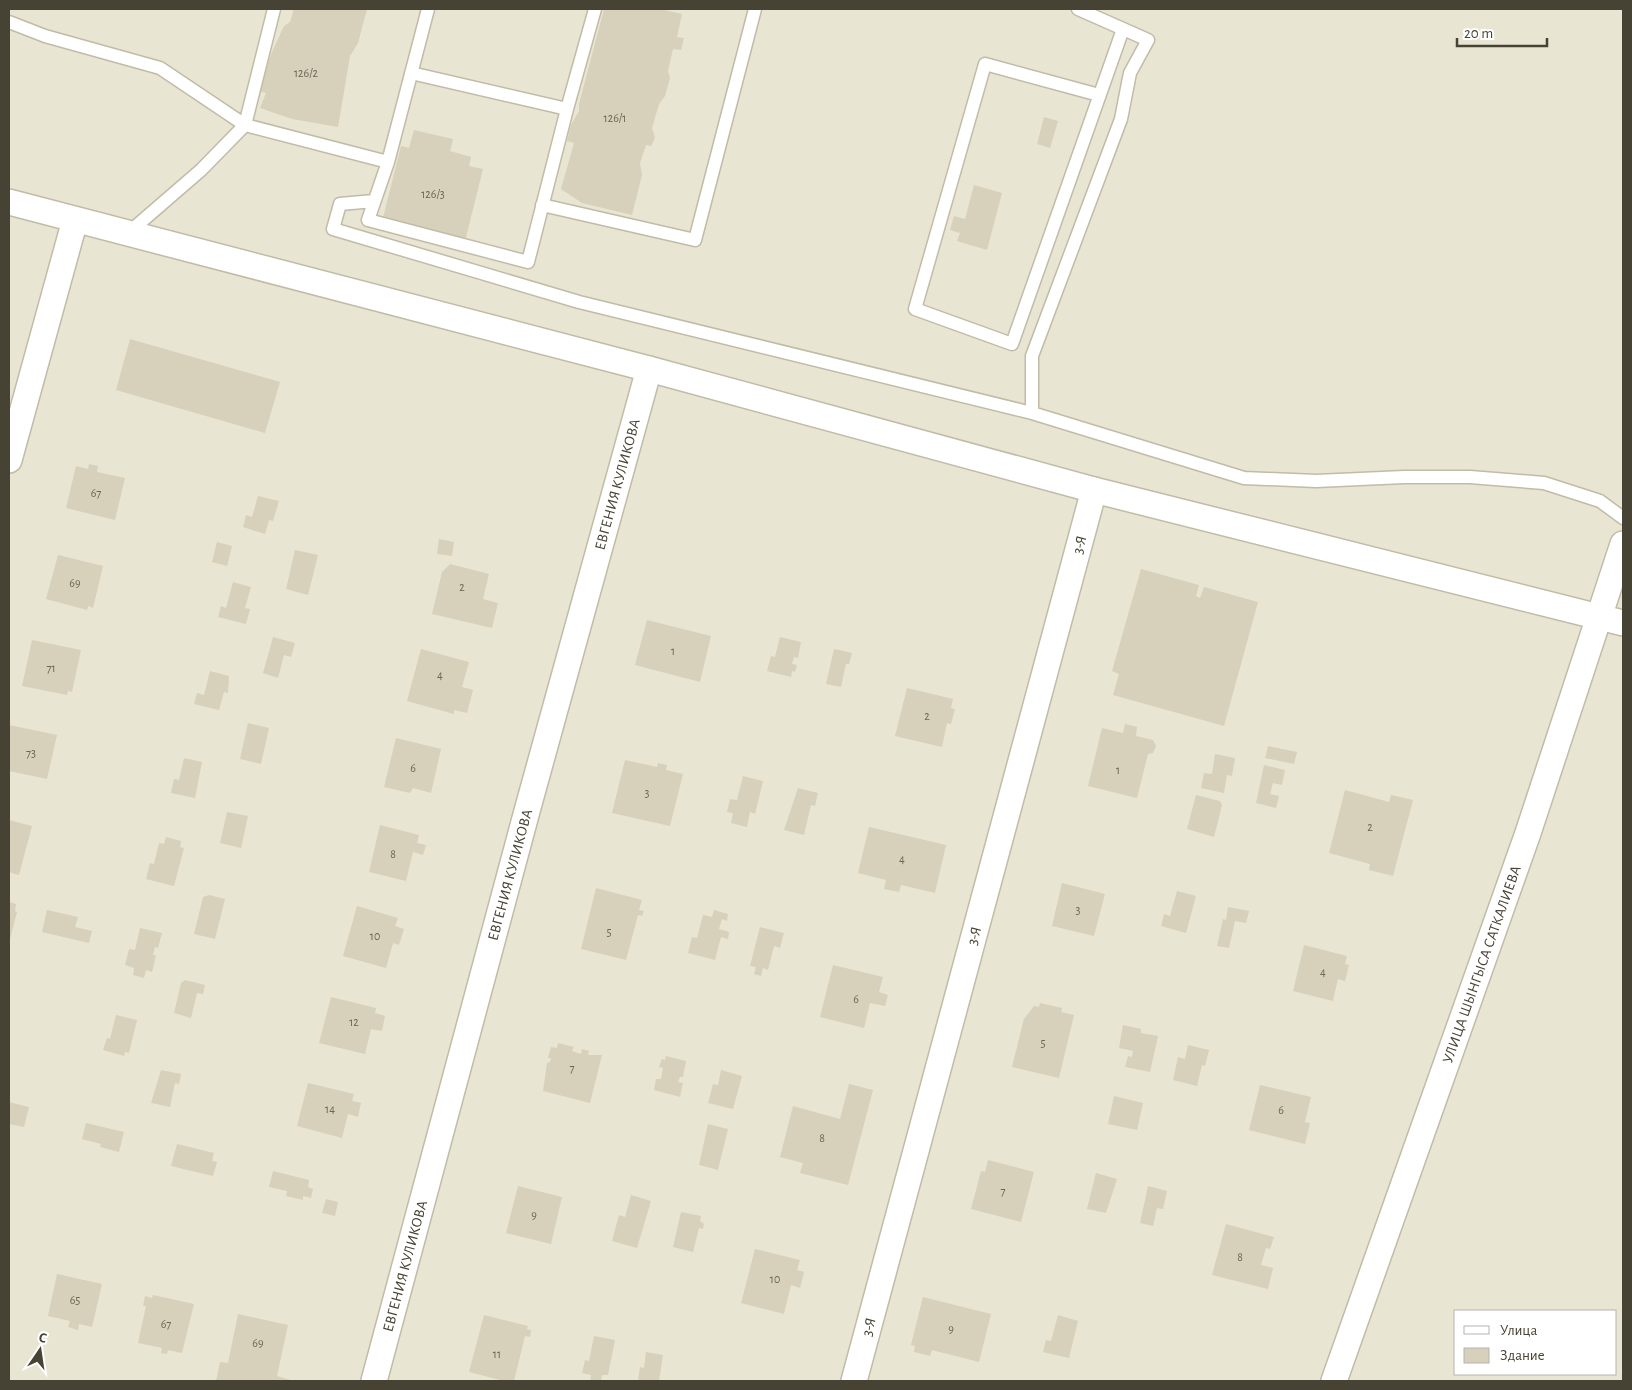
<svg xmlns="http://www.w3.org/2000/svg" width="1632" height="1390" font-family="'Alegreya Sans',sans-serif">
	<rect width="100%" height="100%" fill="#f4f2e5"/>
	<path fill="#e9e5d3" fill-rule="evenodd" d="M9,9h1614v1372h-1614zM1456,1311h160v63h-160z"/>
	<path fill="#d7d0ba" d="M294,9h73l-9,34 -8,13 -12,71 -46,-8 -32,-11 6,-15 -7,-2 12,-37 13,-28 6,-4z
		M604,9h56l22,5 -5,23 7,1 -3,12 -8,-1 -5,22 2,7 -5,18 -6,8 -7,24 3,10 -4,8 -5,-1 -6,18 2,12 -10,40 -50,-12 -21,-14 13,-46 -7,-2 4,-16 8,-14v-7z
		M1044,117l14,4 -8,27 -13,-4z
		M414,130l39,9 -3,12 21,6 -2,9 14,3 -18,72 -43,-10 -3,-4 -36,-9 18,-72 8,2z
		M974,185l28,8 -15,57 -30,-9 3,-8 -10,-3 4,-14 11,3z
		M130,339l150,43 -15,51 -149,-43z
		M89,464l9,2 -1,6 28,6 -10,42 -49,-12 10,-42 12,3z
		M258,496l21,5 -6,20 -4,-1 -4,14 -22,-7 3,-12 6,2z
		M439,539l15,3 -2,14 -15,-2z
		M217,542l15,4 -5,20 -15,-4z
		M295,550l23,5 -10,40 -22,-6z
		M58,555l45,11 -10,42 -5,-2 -1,4 -41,-11z
		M450,564l39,10 -6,25 15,4 -6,25 -60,-14 10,-42z
		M1141,569l58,16 -3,11 4,2 4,-11 54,15 -34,124 -111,-31 6,-21 -7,-3z
		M233,582l18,5 -6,21 5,1 -4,15 -28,-7 3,-11 5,2z
		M647,620l64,16 -11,46 -65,-17z
		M273,637l22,6 -4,14 -7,-2 -6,23 -15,-5z
		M780,637l21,5 -3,16 -4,-1 -2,7 5,1 -2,7 -3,-1 -1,6 -24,-6 4,-15 4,1z
		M32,640l49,10 -9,42 -4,-1 -1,4 -45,-9z
		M421,649l48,13 -7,25 11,3 -6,23 -13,-3v4l-47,-13z
		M834,649l18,4 -3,11h-3l-5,23 -15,-3z
		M210,671l19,5 -1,17 -4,-1 -5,18 -25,-6 3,-11 7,2z
		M907,688l46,11 -2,9 4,1 -4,15 -4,-1 -5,24 -47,-11z
		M248,723l21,5 -8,36 -21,-5z
		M1125,724l12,3 -1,9 17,4 3,6 -3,7 -5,1 -11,44 -49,-12 14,-58 21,5z
		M9,725l48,10 -10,44 -38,-8z
		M396,738l45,11 -10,44 -18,-5 -3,5 -26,-6z
		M1268,746l29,6 -3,12 -29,-6z
		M1215,754l20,4 -3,18 -5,-1 -3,18 -23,-5 3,-15 8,1z
		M184,758l18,4 -7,36 -24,-5 3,-14 5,1z
		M625,760l32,7 1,-4 9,2 -1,5 17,4 -13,52 -58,-13z
		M1264,765l21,5 -3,15 -9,-2 -3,11 9,2 -3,12 -20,-5z
		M743,776l20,5 -8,33 -5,-2 -3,15 -16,-4 2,-10 -6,-1 3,-13 7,1z
		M798,788l20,5 -3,13 -4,-1 -7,30 -20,-5z
		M1345,790l44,12 2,-7 22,5 -20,76 -24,-6 1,-6 -41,-11z
		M1196,795l24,6 2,4 -8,32 -27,-8z
		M227,812l21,4 -7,32 -21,-5z
		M9,820l23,6 -13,49 -10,-3z
		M380,825l39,10 -2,8 9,2 -3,10 -10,-3 -7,29 -37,-9z
		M869,827l77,18 -11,48 -34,-8 -2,7 -15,-3 2,-9 -28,-7z
		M166,837l15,4 -1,6 4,1 -10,38 -28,-7 4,-16 4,1 5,-21 5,1z
		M1062,883l43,11 -11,42 -42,-10z
		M596,888l46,12 -3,10 5,1 -2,5 -4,-1 -12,45 -45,-11z
		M1177,891l19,5 -10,37 -25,-7 3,-12 6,2z
		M209,895l16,4 -10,40 -21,-5 9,-37z
		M9,902l7,2 -1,7 2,1 -8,31z
		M357,906l41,12 -3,8 9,3 -5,16 -6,-2 -7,25 -43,-12z
		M1228,907l21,4 -3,12 -11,-2 -6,27 -12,-2 6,-27 3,1z
		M47,910l31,7 -3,10 17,4 -3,12 -47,-11z
		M714,910l14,4 -1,7 -5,-2 -3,10 10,3 -1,7 -7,-2 -6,23 -27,-7 4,-16 5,1 6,-23 9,2z
		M760,927l24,6 -4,15 -6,-2 -6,24 -5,-2 -2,8 -7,-2 2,-7 -6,-1z
		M140,928l22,5 -4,15 -3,-1 -2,8h3l-4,17 -6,-2 -2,8 -11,-3 1,-7 -9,-3 4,-16 6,1z
		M1304,945l43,11 -2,8 4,1 -4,16 -7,-2 -5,22 -40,-10z
		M833,965l50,12 -4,15 9,3 -3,11 -15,-3 -6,25 -44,-11z
		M185,980l20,5 -2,9 -6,-1 -6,25 -17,-5 7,-30z
		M331,997l45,11 -1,5 10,3 -3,15 -11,-2 -6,25 -46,-11z
		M1040,1003l22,5 -1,4 13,3 -15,63 -47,-11 12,-48 10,-13 5,1z
		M116,1015l21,5 -8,33 -4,-1 -1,4 -21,-6 4,-12 3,1z
		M1123,1025l18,4v4l17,3 -8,36 -25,-5 3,-11 4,1 1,-6 -14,-3z
		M558,1043l16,4 -2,4 9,3 1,-5 7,2 -1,4h14l-12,48 -47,-12 4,-28 3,-1 1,-4h-3l3,-11 6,1z
		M1188,1045l21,5 -4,16 -3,-1 -5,21 -24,-6 5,-23 7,2z
		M666,1056l20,5 -3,16h-3l-2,5 5,1 -3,14 -26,-7 2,-11h5l2,-11 -4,-1 3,-8 3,1z
		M161,1070l20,4 -2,10 -4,-1 -5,24 -19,-4z
		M721,1070l21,6 -9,33 -25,-6 5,-19 5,1z
		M308,1083l46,11 -2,7 9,2 -3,14 -10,-3 -6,24 -45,-12z
		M849,1084l24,6 -25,95 -48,-12 3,-10 -23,-6 13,-51 47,13z
		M1260,1085l51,12 -6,25 5,1 -5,21 -56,-14z
		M1114,1096l29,7 -6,27 -29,-6z
		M9,1102l20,5 -5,20 -15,-3z
		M86,1123l38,9 -5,20 -19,-5 1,-3 -19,-5z
		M708,1124l20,5 -10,41 -19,-5z
		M177,1144l37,9 -2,8 5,1 -4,14 -42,-10z
		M988,1160l46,12 -13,50 -50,-13 10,-38 4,1z
		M273,1171l36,9 -1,7 5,2 -2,9 -8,-2v4l-17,-4 1,-5 -18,-4z
		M1096,1173l21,6 -11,34 -19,-4z
		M518,1186l44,11 -11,47 -45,-11z
		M1148,1186l19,5 -4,18 -6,-1 -4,18 -13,-3z
		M631,1195l20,6 -14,47 -25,-7 7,-26 6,2z
		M326,1199l12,3 -3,14 -13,-3z
		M681,1212l20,4 -1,5 4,3 -1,5 -4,-1 -6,24 -20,-5z
		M1226,1224l48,13 -4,12 -4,-1 -5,17 12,3 -5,21 -56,-14z
		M755,1249l45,11 -3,10 7,2 -4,16 -9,-3 -7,29 -43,-11z
		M57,1274l45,10 -10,43 -13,-3 -1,6 -10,-3 2,-6 -22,-5z
		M153,1295l41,9 -12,49 -14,-3 -1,4 -6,-1 1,-5 -24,-5 8,-37h-3l2,-10 7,2z
		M923,1297l68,17 -12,48 -47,-12 -2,6 -16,-4 1,-6 -4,-1z
		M238,1314l50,11 -11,51 17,5h-78l4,-19 8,1z
		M484,1315l44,11 -1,3 4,1 -1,7 -5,-1 -11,45h-10l-35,-9z
		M1058,1315l20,6 -9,37 -26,-6 3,-12 5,1z
		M594,1336l21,4 -7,35h-6l-1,6h-11l1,-6 -9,-2 3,-13 4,1z
		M646,1352l17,3 -4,26h-21l2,-14 4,1z"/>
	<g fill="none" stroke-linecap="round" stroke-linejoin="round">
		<g stroke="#c1bba7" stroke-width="15">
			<path id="service" d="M274,9l-29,116 143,37 40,-153
				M1078,9l70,31 -18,33 -9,46 -89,237v57l212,65 72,3 88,-4h66l74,6 56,18 23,17
				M9,22l36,14 115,32 85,57 -44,45 -74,64
				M411,73l156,36 28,-100
				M1099,95l-114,-31 -70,245 97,35 111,-315
				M388,162l-20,58 160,42 39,-153
				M374,201l-34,3 -7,25 246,73 453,111
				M542,205l153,35 60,-231"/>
		</g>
		<g stroke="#c1bba7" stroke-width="28">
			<g id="minor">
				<path d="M9,202l640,167 445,121 529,133"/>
				<path d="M9,460l66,-240"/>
				<path id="s1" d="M374,1381l153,-570 122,-442"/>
				<path id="s2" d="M854,1381l240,-891"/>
				<path id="s3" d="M1334,1381l194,-548 95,-289"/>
			</g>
		</g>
		<use href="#service" stroke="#fff" stroke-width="12"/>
		<use href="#minor" stroke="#fff" stroke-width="25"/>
	</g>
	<g text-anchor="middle" stroke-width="4.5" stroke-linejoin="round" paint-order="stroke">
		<g font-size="12" fill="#6b6656">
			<text x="306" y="77">126/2</text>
			<text x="615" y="122">126/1</text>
			<text x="433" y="198">126/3</text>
			<text x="96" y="497">67</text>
			<text x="75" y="587">69</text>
			<text x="462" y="591">2</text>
			<text x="673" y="655">1</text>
			<text x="51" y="672">71</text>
			<text x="440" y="679">4</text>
			<text x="927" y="720">2</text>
			<text x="31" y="757">73</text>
			<text x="413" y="772">6</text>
			<text x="1118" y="774">1</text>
			<text x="647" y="797">3</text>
			<text x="1370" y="831">2</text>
			<text x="393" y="858">8</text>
			<text x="902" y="863">4</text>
			<text x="1078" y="914">3</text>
			<text x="609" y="936">5</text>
			<text x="375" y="940">10</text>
			<text x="1323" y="976">4</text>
			<text x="856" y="1003">6</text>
			<text x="354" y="1026">12</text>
			<text x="1043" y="1047">5</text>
			<text x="572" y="1072">7</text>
			<text x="330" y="1113">14</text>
			<text x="1281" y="1114">6</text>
			<text x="822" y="1142">8</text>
			<text x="1003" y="1195">7</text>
			<text x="534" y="1219">9</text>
			<text x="1240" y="1261">8</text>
			<text x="775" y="1283">10</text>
			<text x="75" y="1304">65</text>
			<text x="166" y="1328">67</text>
			<text x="951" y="1333">9</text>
			<text x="258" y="1347">69</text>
			<text x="497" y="1358">11</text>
		</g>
		<g font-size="15" fill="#474334" stroke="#fff">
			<text dy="5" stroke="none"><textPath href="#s1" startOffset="929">ЕВГЕНИЯ КУЛИКОВА</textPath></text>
			<text dy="5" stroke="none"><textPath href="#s2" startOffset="866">3-Я</textPath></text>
			<text dy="5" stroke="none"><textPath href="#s1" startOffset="524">ЕВГЕНИЯ КУЛИКОВА</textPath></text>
			<text dy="5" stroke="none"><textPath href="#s2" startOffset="461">3-Я</textPath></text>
			<text dy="5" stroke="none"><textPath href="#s3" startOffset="442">УЛИЦА ШЫНГЫСА САТКАЛИЕВА</textPath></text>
			<text dy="5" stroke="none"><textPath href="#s1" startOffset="119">ЕВГЕНИЯ КУЛИКОВА</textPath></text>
			<text dy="5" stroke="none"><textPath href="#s2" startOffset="56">3-Я</textPath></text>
		</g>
	</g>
	<rect width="1632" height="1390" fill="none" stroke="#474334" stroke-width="20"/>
	<rect x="1454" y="1310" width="162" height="65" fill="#ffffff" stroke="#b5b4ae"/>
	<rect x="1464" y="1326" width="25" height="8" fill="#ffffff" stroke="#b5b4ae"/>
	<text x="1500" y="1335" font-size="15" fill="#474334">Улица</text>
	<rect x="1464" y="1348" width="25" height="15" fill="#d7d0ba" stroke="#b5b4ae"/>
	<text x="1500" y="1360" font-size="15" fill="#474334">Здание</text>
	<g transform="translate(40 1350) rotate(13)" stroke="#ffffff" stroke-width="4" paint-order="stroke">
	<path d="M0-4L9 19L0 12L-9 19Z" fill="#474334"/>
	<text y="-8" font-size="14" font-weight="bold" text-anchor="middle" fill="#474334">С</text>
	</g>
	<path d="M1457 38v8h90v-8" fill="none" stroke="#474334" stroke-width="2.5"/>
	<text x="1464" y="38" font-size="15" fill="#474334" stroke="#ffffff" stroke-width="4" paint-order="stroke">20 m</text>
</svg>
